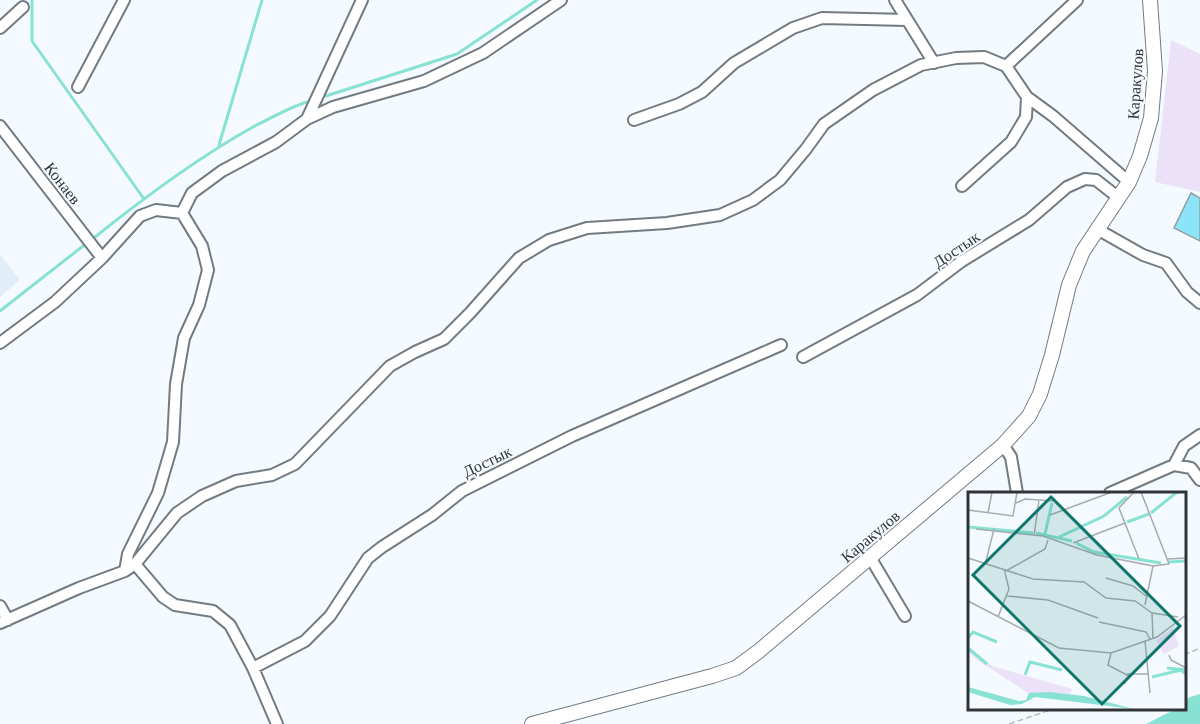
<svg xmlns="http://www.w3.org/2000/svg" width="1200" height="724" font-family="Georgia,serif">
	<rect width="100%" height="100%" fill="#f4faff"/>
	<path fill="#e1eef8" d="M0,254l20,26 -20,17z"/>
	<path fill="#ebe1f9" d="M1171,40l29,14v138l-45,-10z"/>
	<path fill="#88e2d4" d="M1200,694v30h-54c9,-4 28,-16 38,-16v-6l6,-5z"/>
	<g fill="none" stroke-linecap="round" stroke-linejoin="round">
		<path stroke="#88e2d4" stroke-width="3" d="M32,0v41l112,158
			M326,96l131,-42 80,-54
			M219,145l43,-145
			M95,237c50,-40 102,-79 158,-110 18,-9 35,-19 54,-25
			M0,311l83,-65"/>
	</g>
	<path fill="#8ce4f8" stroke="#929ea1" stroke-width="1.5" d="M1191,193l9,5v43l-26,-13z"/>
	<g fill="none" stroke-linecap="round" stroke-linejoin="round">
		<g stroke="#737b82" stroke-width="14">
			<path id="street" d="M895,0l39,63
				M1077,0l-71,66 21,31 26,19 76,66
				M0,28l23,-21
				M78,87l46,-87
				M307,119l55,-119
				M634,120l45,-16 23,-12 32,-29 59,-35 29,-10 85,2
				M0,126l102,132
				M962,186l49,-44 15,-25 1,-20
				M1097,229l46,26 23,8 21,29 13,11
				M0,343l55,-41 47,-44 38,-42 16,-6 26,3 10,-20 30,-22 54,-29 31,-23 26,-12 91,-26 59,-28 78,-53
				M803,357l114,-62 45,-34 67,-41 38,-33 18,-8 11,1 23,18
				M1003,445l8,12 6,36
				M1174,465l10,-19 16,-11
				M1110,493l64,-28 17,3 9,12
				M870,557l35,59
				M135,564l28,33 12,8 38,6 17,14 23,43 24,56
				M125,571l3,-17 30,-61 15,-51 3,-58 8,-46 15,-33 9,-35 -6,-24 -20,-33
				M0,606l8,14
				M0,623l79,-35 46,-17 10,-7 42,-51 25,-17 34,-15 36,-6 23,-11 95,-98 25,-14 29,-13 26,-26 49,-55 30,-18 38,-12 80,-5 53,-8 33,-15 27,-20 26,-31 18,-25 49,-34 48,-25 35,-7 28,-1 22,9
				M253,668l52,-27 25,-25 38,-58 14,-11 50,-32 30,-24 110,-55 209,-91"/>
		</g>
		<g stroke="#737b82" stroke-width="16">
			<path id="secondary" d="M532,724l180,-48 24,-8 23,-17 244,-206 26,-29 11,-22 12,-39 17,-70 14,-34 46,-69 11,-26 11,-38 4,-47 -5,-71"/>
		</g>
		<path stroke="#b5bbbf" stroke-width="1.5" stroke-dasharray="6 3" stroke-linecap="butt" d="M1184,655l16,-7
			M1009,724l47,-16"/>
		<use href="#street" stroke="#fff" stroke-width="10"/>
		<use href="#secondary" stroke="#fff" stroke-width="14"/>
	</g>
	<g text-anchor="middle" stroke-width="4.5" stroke-linejoin="round" paint-order="stroke">
		<g font-size="16" fill="#303437" stroke="#f4faff">
			<text transform="translate(1135 84) rotate(-86)" y="6">Каракулов</text>
			<text transform="translate(63 183) rotate(52)" y="6">Конаев</text>
			<text transform="translate(956 249) rotate(-34)" y="6">Достык</text>
			<text transform="translate(487 461) rotate(-26)" y="6">Достык</text>
			<text transform="translate(870 536) rotate(-40)" y="6">Каракулов</text>
		</g>
	</g>
	<g transform="translate(968 492)">
		<rect width="218" height="218" fill="#f4faff"/>
		<path d="M205,136l6,18 -15,8 -8,-13zM0,154l24,20 80,23 -2,6 -42,-2 -52,-34 -8,-7z" fill="#ebe1f9"/>
		<path d="M0,195l51,14 7,-1 3,-7 20,-1 35,4 50,13 -99,-12 -13,7 -12,1 -42,-13z" fill="#88e2d4"/>
		<path fill="none" stroke="#88e2d4" stroke-width="3" d="M183,21l26,-21M159,30l22,-8M0,35l65,6M68,41l36,8M77,42l7,-31M91,45l45,-21 23,-19M108,51l18,9 67,11M200,70l18,-1M0,146l5,-6 24,10M0,156l19,16M199,176l19,2M57,183l5,-13 32,8M184,185l29,-7 5,4"/>
		<path fill="none" stroke="#a6abaf" stroke-width="1.5" d="M166,0l-15,16 20,51M173,0l28,72 -16,2 -8,39M48,11l9,-4 28,2M0,18l45,6 4,-24M20,21l4,-21M82,23l62,-23M8,37l67,7 54,19 56,11M66,44l5,-36M105,51l52,-20M0,66l65,21 51,3 22,16 29,3 17,12M200,67l18,-1M17,73l9,-36M36,80l41,-23 3,-9M138,86l27,8 13,10M39,104l41,4 50,18M0,109l91,47 52,5 46,-16 29,-22M30,125l11,-28 -4,-16M131,130l47,10 4,7M185,146l-1,-25 26,4M177,149l5,52M143,161l-3,12 21,11 -5,8M201,163l2,5 15,8M159,182h22"/>
		<path fill="#0f766e" fill-opacity="0.15" stroke="#0f766e" stroke-width="3" d="M83,5l129,129 -78,78 -129,-129z"/>
		<rect width="218" height="218" fill="none" stroke="#303437" stroke-width="3"/>
	</g>
</svg>
